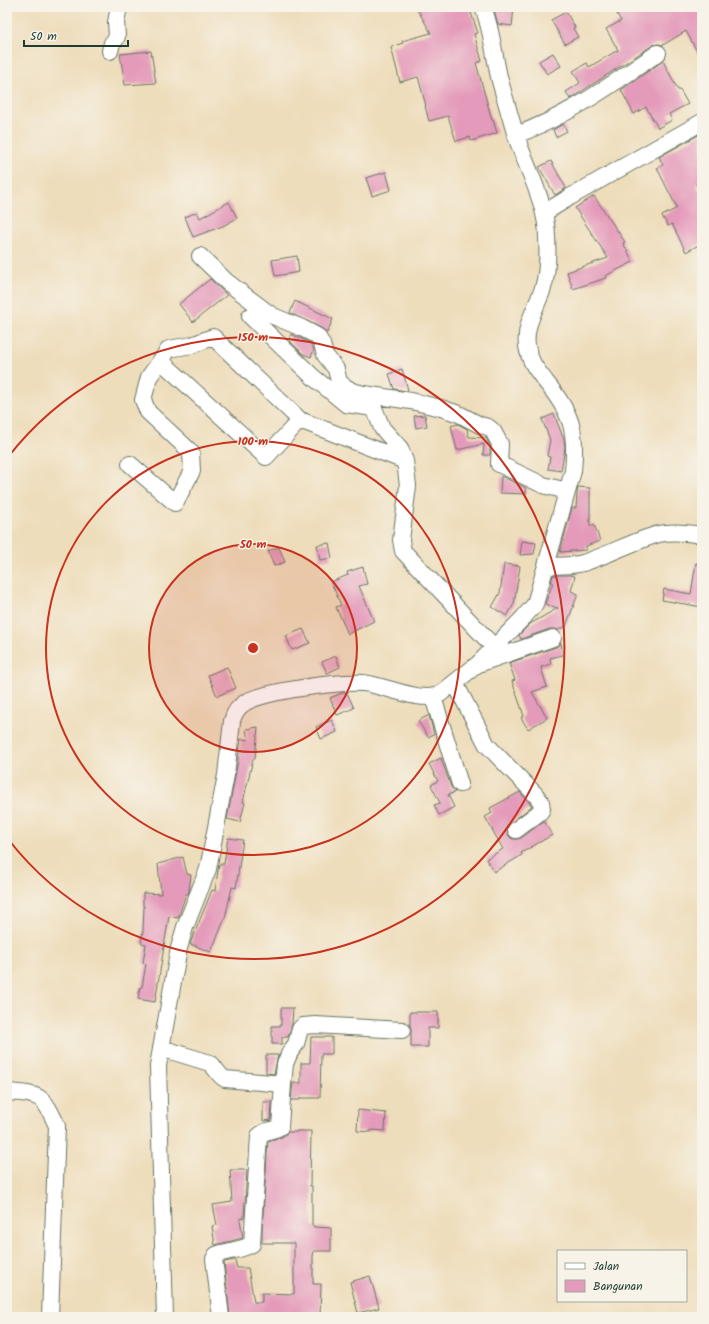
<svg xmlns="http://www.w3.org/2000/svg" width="709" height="1324" font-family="Kalam,sans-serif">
	<rect width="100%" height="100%" fill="#f7f3e8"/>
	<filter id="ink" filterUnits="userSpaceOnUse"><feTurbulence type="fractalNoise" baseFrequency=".025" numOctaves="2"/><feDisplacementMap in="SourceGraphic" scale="8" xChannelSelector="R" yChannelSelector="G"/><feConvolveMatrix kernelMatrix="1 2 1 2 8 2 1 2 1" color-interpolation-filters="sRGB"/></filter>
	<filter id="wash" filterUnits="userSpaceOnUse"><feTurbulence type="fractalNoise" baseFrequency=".012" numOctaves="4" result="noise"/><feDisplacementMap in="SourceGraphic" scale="16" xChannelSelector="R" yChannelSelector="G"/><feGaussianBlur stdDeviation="0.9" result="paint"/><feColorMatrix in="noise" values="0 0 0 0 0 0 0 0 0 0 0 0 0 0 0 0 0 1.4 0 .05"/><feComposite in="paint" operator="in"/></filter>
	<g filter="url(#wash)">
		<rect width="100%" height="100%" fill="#edb"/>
		<g id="blocks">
			<path fill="#e49aba" d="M416,7h53l9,26 -4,1 8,27 -6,2 16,57h1l4,13 -26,8 -1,-4 -14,4 -8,-25 -19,5 -4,-15h1l-8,-29 -18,5 -9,-35 12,-4 -1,-2 29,-8z
				M493,7h21l-2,19 -14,-2z
				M613,7h89v54l-16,-30 -23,14 -5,-1 -5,1 -83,54 -4,-7 14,-9 -7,-12 14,-8 2,4 29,-17 -12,-21 15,-8z
				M566,12l9,15 -2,1 5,9 -13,7 -14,-24z
				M151,51l5,32 -31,2 -5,-31z
				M553,53l8,13 -14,8 -8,-13z
				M663,61l15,29h2l8,14 -19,10 3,6 -14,8 -12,-21 -12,7 -13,-24z
				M563,124l4,7 -11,6 -3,-7z
				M702,133v48l-6,3 6,12v47l-16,9 -14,-28 -4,2 -6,-10 15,-8 -20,-40 6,-3 -4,-8z
				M551,161l15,27 -11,7 -16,-28z
				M386,172l5,18 -19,6 -6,-18z
				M594,196l31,46 -2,1 10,19 -28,14 1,2 -33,11 -6,-17 41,-14 -33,-50z
				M229,202l8,16 -14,8 -30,11 -8,-20 12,-5 3,6z
				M297,256l2,16 -24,4 -3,-16z
				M210,279l17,16 -34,27 -14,-18z
				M295,301l38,18 -6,14 -6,-5 -31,-15z
				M291,334l19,9 4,7 -3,7 -8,-3 -14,-14z
				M402,369l6,21 -2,1 -12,-2 -5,-15z
				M554,414l10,26 1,7 -4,24 -13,-2 2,-12 -3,-1 3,-16 -8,-21z
				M425,415l2,11 -11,2 -2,-12z
				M458,424l9,5 2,8 17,1 4,8v9h-7l1,-11 -27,6 -6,-24z
				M501,476l25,12v6l-26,-1z
				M578,487l12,1v38l4,-2 6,17 -14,5v4l-26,2 12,-44h4l1,-15z
				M522,541l14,2 -2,11 -14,1z
				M329,543l3,15 -12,2 -3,-15z
				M279,547l6,15 -11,4 -6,-15z
				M696,563h6v44l-40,-7 2,-11 27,5z
				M504,564l16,2 -6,38 -7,12 -15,-9 8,-14z
				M363,567l4,17 -8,2 15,35 -26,13 -12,-27 5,-2 -10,-23 17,-7 -1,-3z
				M553,575h17l5,1 -4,15 7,3 -12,32 -8,4 -4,-1h-4l-29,10 -2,-4 11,-11 28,-16 -13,-4 8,-22h-2z
				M303,629l7,14 -18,7 -6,-14z
				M561,643l2,12 -13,3 1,6 -10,3 6,20 -15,5 15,26 -19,11 -7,-11 3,-2 -12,-35 3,-1 -6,-17 47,-16z
				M336,656l4,11 -13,6 -5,-11z
				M227,667l9,21 -19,8 -9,-21z
				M342,693h5l7,15 -17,7 -7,-17z
				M429,715l5,19 -6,3 -10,-16z
				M332,720l5,12 -16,7 -5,-12z
				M258,727l-3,32h-2l-10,43 2,1 -5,19 -13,-3 10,-53 4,-27 7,1 -2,-11z
				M441,758l10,29 4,5 -7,3 6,12 -15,8 -5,-10 6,-2 -9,-18 7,-4 -9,-17z
				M520,792l12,14 -25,20v5l2,5 3,3h5l4,-1 23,-17 8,14 -31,18 1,2 -28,17 -8,-13 17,-10 -18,-32 7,-4 -2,-5z
				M228,838l15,2 -4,27 -3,21 -4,-1 -7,31 -14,34 -21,-8 22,-54 3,1 4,-27h5z
				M183,857l4,17 4,1 -2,16 -1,3h-2l-8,24 -9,-2 -14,86 -17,-3 2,-12h2l4,-23 -3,-1 3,-19 -5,-1 2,-12 1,-25h-1v-13l18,1 -3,-30z
				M281,1008h12l-1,16 -4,13h-6v7h-10v-18h9z
				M410,1012h28v16h-10v19h-17v-17l-1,-5z
				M311,1037h21v17h-11l-1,44h-20v2h-9l2,-17h8v-20h9z
				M266,1055h12l-4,19 -8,-1z
				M263,1102h9l-1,18 -8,1z
				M358,1110l28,3 -1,18 -14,-1v2l-14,-1z
				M297,1131h14l-1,55h2v40h2v1l17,1v23h-17l-1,5v28h8l-1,33h-90l-6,-55 11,-2 2,8h11l6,34h8v-9l32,1v-51h-32v-14l6,-88 14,-4 6,-5h9z
				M230,1170h17l-3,48 -4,1 3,19 -28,7 -3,-19 5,-1 -4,-20 19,-3z
				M370,1276l9,32 -21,5 -8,-31z"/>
		</g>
	</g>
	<g filter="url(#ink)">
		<use href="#blocks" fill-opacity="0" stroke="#677563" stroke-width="1"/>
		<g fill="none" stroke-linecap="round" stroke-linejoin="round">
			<g stroke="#677563" stroke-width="18">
				<path id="street" d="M110,51l2,-8 4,-4 1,-3 -1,-14 3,-15
					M516,135c53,-19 96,-51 142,-82
					M544,213l26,-16 132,-75
					M200,256l27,26 36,27 10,7 29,12 15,8 5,8 3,11 11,14 3,13 5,4 8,5 12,3 47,7 30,7 18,6 21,11 8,2 5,4 7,13 -1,20 44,21 24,6
					M250,316l63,61 33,27 28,4 8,20 18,20 5,13
					M161,361l105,96 34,-37
					M130,464l45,39 17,-32 -1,-19 -43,-40 -5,-12 6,-23 20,-28 23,-4 21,-8 87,83 105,41 3,25 -7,54 2,11 91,96
					M546,566c13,0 25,0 37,-3 26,-8 50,-22 76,-29 13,-3 30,-1 43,1
					M481,663l72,-25
					M455,683l32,62 48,49 6,8 1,7 -2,3 -24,18
					M433,697l27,87
					M161,1048l49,15c6,5 8,12 15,16l58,5 -3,43c-8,5 -12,1 -21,9l-7,108c-11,7 -25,6 -36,11l-2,4 7,58
					M283,1084l2,-20 5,-12 6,-8 4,-15 3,-3 12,-1 87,5
					M7,1092c34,2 36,3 50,34l-7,191
					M165,1317l-7,-251 21,-118 6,-21 23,-58 18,-94 6,-54c2,-8 7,-15 14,-19 21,-11 94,-21 117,-19 21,2 59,21 77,11l38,-30 45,-46 12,-14 38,-133c4,-40 -1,-57 -27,-89 -9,-12 -17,-21 -19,-36 -3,-21 10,-39 16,-58 5,-16 5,-34 4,-51 0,-34 -22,-72 -32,-104 -5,-17 -10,-35 -15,-52 -6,-25 -8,-51 -17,-74"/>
			</g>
			<use href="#street" stroke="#fff" stroke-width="16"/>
		</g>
	</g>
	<circle cx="253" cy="648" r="104" fill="#c8321e" fill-opacity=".12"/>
	<g fill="none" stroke="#c8321e" stroke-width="2">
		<circle cx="253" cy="648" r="104"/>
		<circle cx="253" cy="648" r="207"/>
		<path d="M8 457A311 311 0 1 1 8 839"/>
	</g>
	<circle cx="253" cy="648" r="6" fill="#c8321e" stroke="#f7f3e8" stroke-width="2"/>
	<g font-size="12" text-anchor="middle" font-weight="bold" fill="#c8321e" stroke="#f7f3e8" stroke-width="3" stroke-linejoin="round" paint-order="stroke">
		<text x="253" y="341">150 m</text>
		<text x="253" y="445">100 m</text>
		<text x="253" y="548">50 m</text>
	</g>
	<rect width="709" height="1324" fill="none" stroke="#f7f3e8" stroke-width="24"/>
	<rect x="557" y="1250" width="130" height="52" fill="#f7f3e8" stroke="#a1aaa0"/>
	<rect x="565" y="1263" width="20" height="6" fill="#ffffff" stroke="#a1aaa0"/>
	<text x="593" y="1270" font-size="12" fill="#1f3d34">Jalan</text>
	<rect x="565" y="1280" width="20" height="12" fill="#e49aba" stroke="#a1aaa0"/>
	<text x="593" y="1290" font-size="12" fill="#1f3d34">Bangunan</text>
	<path d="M24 40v6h104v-6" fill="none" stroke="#1f3d34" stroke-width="2"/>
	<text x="30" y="40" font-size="12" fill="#1f3d34" stroke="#f7f3e8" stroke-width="3" paint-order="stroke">50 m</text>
</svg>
